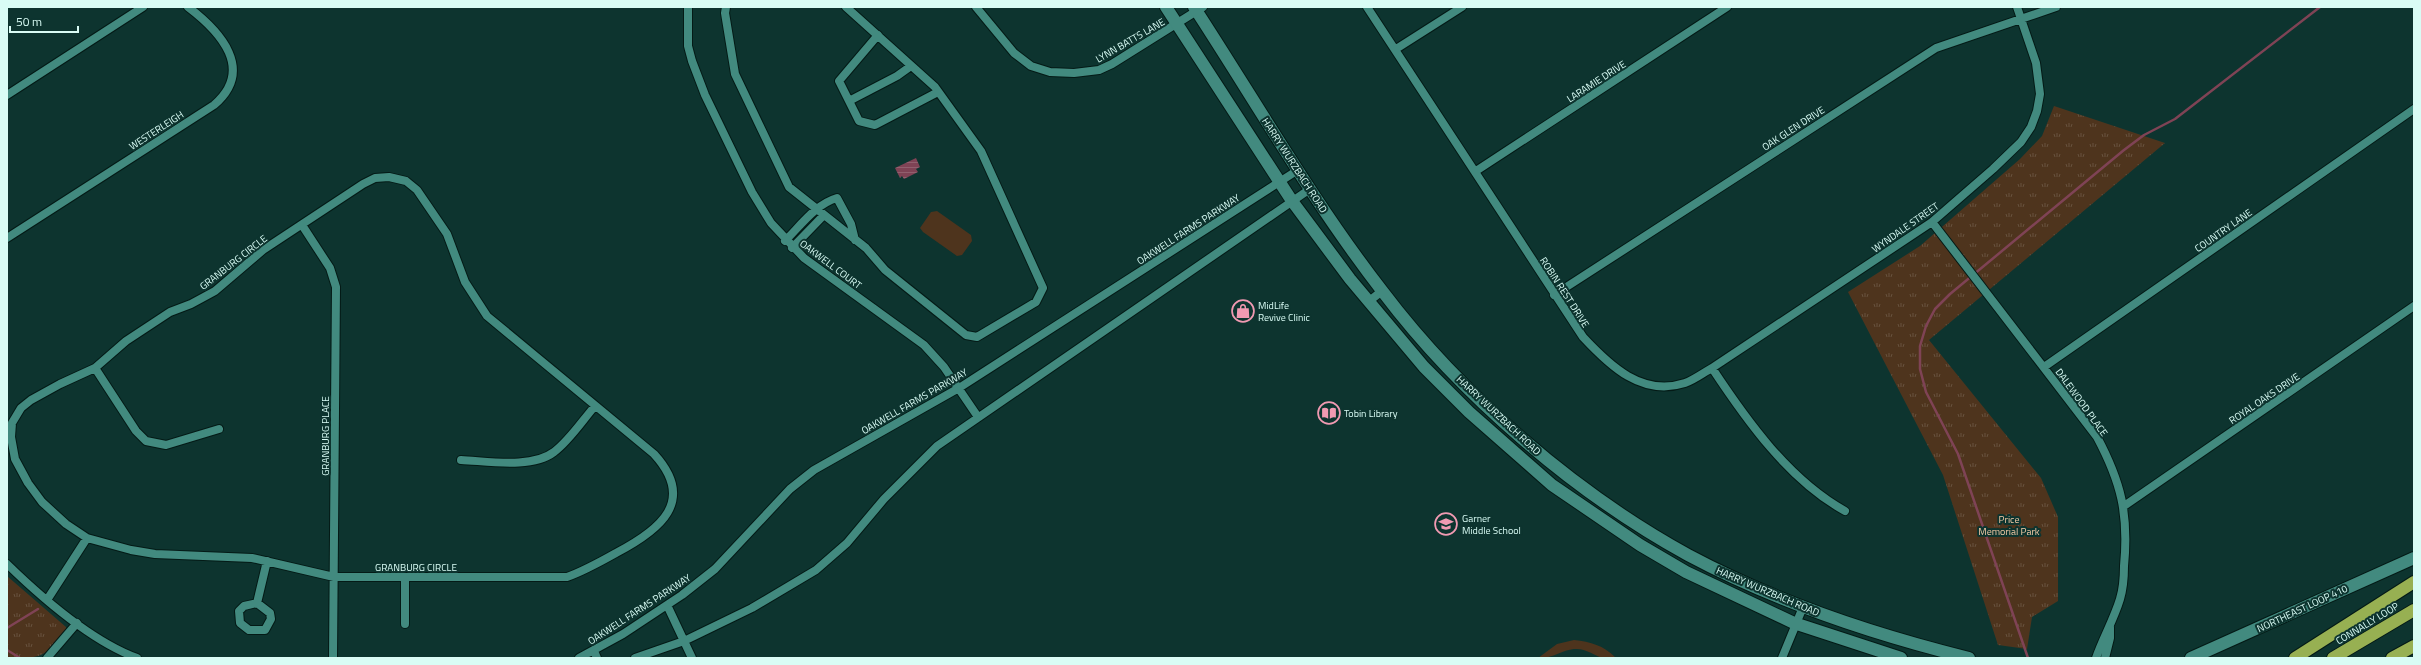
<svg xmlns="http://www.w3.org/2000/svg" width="2421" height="665" font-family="'Titillium Web',sans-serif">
	<defs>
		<pattern id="grass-tufts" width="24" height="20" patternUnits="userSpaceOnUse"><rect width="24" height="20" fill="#4e341d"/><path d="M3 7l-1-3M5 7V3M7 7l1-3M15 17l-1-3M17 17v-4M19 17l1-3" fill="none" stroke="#67523e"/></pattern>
		<pattern id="water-rules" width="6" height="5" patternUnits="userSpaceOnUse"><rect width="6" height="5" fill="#7f4355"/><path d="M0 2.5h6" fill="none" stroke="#915f6e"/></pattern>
	</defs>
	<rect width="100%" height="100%" fill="#0d342f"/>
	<path fill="url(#grass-tufts)" d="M2054,106l111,37 -236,197 112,138 17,39v84l-26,16 -5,32 -29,-4 -55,-170 -95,-183 72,-46 100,-87 22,-23z
		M7,576l59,51v3c-22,28 -23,28 -59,28z"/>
	<path fill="#4e341d" d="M937,211l34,24 1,6 -10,14 -5,1 -34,-24 -3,-4 11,-16z
		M1574,640c17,2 29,5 42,18 -4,0 -9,1 -13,0 -10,-3 -17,-10 -29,-9 -15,2 -19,9 -36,9l19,-14z"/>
	<path fill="url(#water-rules)" d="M916,158l4,9 -4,2 2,3 -14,7 -2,-3 -2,2 -5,-10z"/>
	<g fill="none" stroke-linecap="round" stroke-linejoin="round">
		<path stroke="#7f4355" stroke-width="2.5" d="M7,628l31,-19
			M7,650l13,8
			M2028,658l-70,-204 -32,-62 -6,-23v-23l6,-20 9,-17 15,-15 174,-144 20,-15 31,-16 145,-112"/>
		<g stroke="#041a16" stroke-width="10">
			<path id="street" d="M688,7v39l4,15 13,34 47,97 19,31 33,35 120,87 20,22 34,50
				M726,7l-1,6 10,61 54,113 77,61 19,22 81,65 11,2 59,-35 7,-14 -62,-137 -46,-64 -89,-80
				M976,7l38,46 17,13 19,6 24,1 25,-3 13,-6 91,-57
				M1367,7l216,330c27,29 59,60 102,46 9,-3 18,-10 27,-15l220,-146 61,-53 28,-27 10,-15 6,-16 3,-17 -4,-31 -19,-56
				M878,35l-39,46 20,40 16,4 63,-33
				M1396,49l66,-42
				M7,95l136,-88
				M849,101l48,-25 14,-10
				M1476,171l251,-164
				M389,177l17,4 11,9 30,44 18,48 22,34 167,138c43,47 6,76 -38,99 -16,9 -32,18 -49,24h-233l-82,-19 -97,-4 -24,-4 -44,-12 -21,-14 -24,-22 -14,-19 -13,-24 -4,-22 1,-14 9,-15 10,-8 29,-16 35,-16 31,-27 44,-29 21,-8 24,-13 48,-41 100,-66 12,-6z
				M1932,222l165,215c24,45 32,77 27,129 0,10 -1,23 -4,33 -6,20 -17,39 -24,59
				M302,225l28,43 6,19 -3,371
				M7,238l207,-133c41,-35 7,-73 -26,-98
				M785,241c16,-16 31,-37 52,-43l14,26 4,16
				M792,248l31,-32
				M1554,295l382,-247 120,-41
				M1368,302l14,-11
				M2044,367l370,-258
				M95,368l41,63 10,10 20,4 53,-16
				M1712,368c35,53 77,112 133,143
				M461,460c26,1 71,9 93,-8 15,-11 28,-31 41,-46
				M2124,506l290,-200
				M7,564c35,34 84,77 130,94
				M405,578v46
				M47,600l40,-62
				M257,603l-13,3 -5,5 1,12 9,7h16l6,-11 -1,-6 -13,-10 10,-42
				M667,605l25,53
				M594,651l3,7
				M47,658l30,-35
				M579,658l44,-24 59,-39 33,-26 75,-80 24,-19 145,-82 339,-218
				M635,658l49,-17 68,-33 64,-38 31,-27 37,-44 53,-53 373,-257
				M1782,658l21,-51
				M2105,658l5,-20v-11"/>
		</g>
		<g stroke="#041a16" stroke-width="14">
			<path id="secondary" d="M1166,7l126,194 58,78 74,88 45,45 83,73 88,60 46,27 108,51 107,35
				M1194,7c62,95 119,195 189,285 78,103 192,201 305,263 88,47 184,79 281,103
				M2191,658l223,-100"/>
		</g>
		<g stroke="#041a16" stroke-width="14">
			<path id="highway" d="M2295,658l119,-76
				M2333,658l81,-48
				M2392,658l22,-12"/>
		</g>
		<use href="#street" stroke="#428a7f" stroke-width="8"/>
		<use href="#secondary" stroke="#428a7f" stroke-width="12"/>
		<use href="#highway" stroke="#97b052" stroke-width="12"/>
	</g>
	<defs>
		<g id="shop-ring" transform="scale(1.15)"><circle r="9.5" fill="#0d342f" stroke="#f19ab2" stroke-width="1.5"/><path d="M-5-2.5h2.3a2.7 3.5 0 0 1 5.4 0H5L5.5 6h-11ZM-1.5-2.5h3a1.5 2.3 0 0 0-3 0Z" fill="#f19ab2"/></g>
		<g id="library-ring" transform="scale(1.15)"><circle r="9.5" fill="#0d342f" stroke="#f19ab2" stroke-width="1.5"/><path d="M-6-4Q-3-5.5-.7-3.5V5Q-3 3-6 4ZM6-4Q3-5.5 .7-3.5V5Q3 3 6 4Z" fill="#f19ab2"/></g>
		<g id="school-ring" transform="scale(1.15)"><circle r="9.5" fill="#0d342f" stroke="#f19ab2" stroke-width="1.5"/><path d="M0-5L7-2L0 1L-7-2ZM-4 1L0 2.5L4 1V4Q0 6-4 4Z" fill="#f19ab2"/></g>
	</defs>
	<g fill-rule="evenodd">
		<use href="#shop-ring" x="1243" y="311"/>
		<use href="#library-ring" x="1329" y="413"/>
		<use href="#school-ring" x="1446" y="524"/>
	</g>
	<g text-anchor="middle" stroke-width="4" stroke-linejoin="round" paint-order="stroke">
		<g font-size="10" fill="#d9fcf5" stroke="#0d342f">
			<text transform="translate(1130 40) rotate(-30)" y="4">LYNN BATTS LANE</text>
			<text transform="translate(1596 81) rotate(-33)" y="4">LARAMIE DRIVE</text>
			<text transform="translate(1793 128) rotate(-33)" y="4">OAK GLEN DRIVE</text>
			<text transform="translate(156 130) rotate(-33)" y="4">WESTERLEIGH</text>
			<text transform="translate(1295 165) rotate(57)" y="4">HARRY WURZBACH ROAD</text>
			<text transform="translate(1905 227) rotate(-35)" y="4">WYNDALE STREET</text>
			<text transform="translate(1188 229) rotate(-33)" y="4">OAKWELL FARMS PARKWAY</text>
			<text transform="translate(2223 230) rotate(-35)" y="4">COUNTRY LANE</text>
			<text transform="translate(233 262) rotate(-38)" y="4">GRANBURG CIRCLE</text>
			<text transform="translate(831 264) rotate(37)" y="4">OAKWELL COURT</text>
			<text transform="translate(1565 292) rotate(57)" y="4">ROBIN REST DRIVE</text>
			<text transform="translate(2264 398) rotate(-34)" y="4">ROYAL OAKS DRIVE</text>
			<text transform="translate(914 401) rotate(-30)" y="4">OAKWELL FARMS PARKWAY</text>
			<text transform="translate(2082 402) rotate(54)" y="4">DALEWOOD PLACE</text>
			<text transform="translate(1499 415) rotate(43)" y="4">HARRY WURZBACH ROAD</text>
			<text transform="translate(325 436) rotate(-90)" y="4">GRANBURG PLACE</text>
			<text x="416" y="571">GRANBURG CIRCLE</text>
			<text transform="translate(1768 591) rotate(23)" y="4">HARRY WURZBACH ROAD</text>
			<text transform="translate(2302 608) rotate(-25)" y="4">NORTHEAST LOOP 410</text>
			<text transform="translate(639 609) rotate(-33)" y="4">OAKWELL FARMS PARKWAY</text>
			<text transform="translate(2367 623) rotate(-31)" y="4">CONNALLY LOOP</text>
		</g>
		<g font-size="10" fill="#d9fcf5" stroke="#0d342f" text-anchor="start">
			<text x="1258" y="309">MidLife<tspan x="1258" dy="12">Revive Clinic</tspan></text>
			<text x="1344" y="417">Tobin Library</text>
			<text x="1462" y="522">Garner<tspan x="1462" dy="12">Middle School</tspan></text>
		</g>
		<g font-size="10" fill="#f8cda8" stroke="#0d342f">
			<text x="2009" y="523">Price<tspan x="2009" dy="12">Memorial Park</tspan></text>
		</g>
	</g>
	<rect width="2421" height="665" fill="none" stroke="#d9fcf5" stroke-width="16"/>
	<path d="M10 26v6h68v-6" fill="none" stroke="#d9fcf5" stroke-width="2"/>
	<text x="16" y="26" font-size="12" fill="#d9fcf5" stroke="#0d342f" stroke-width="3" paint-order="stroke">50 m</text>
</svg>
